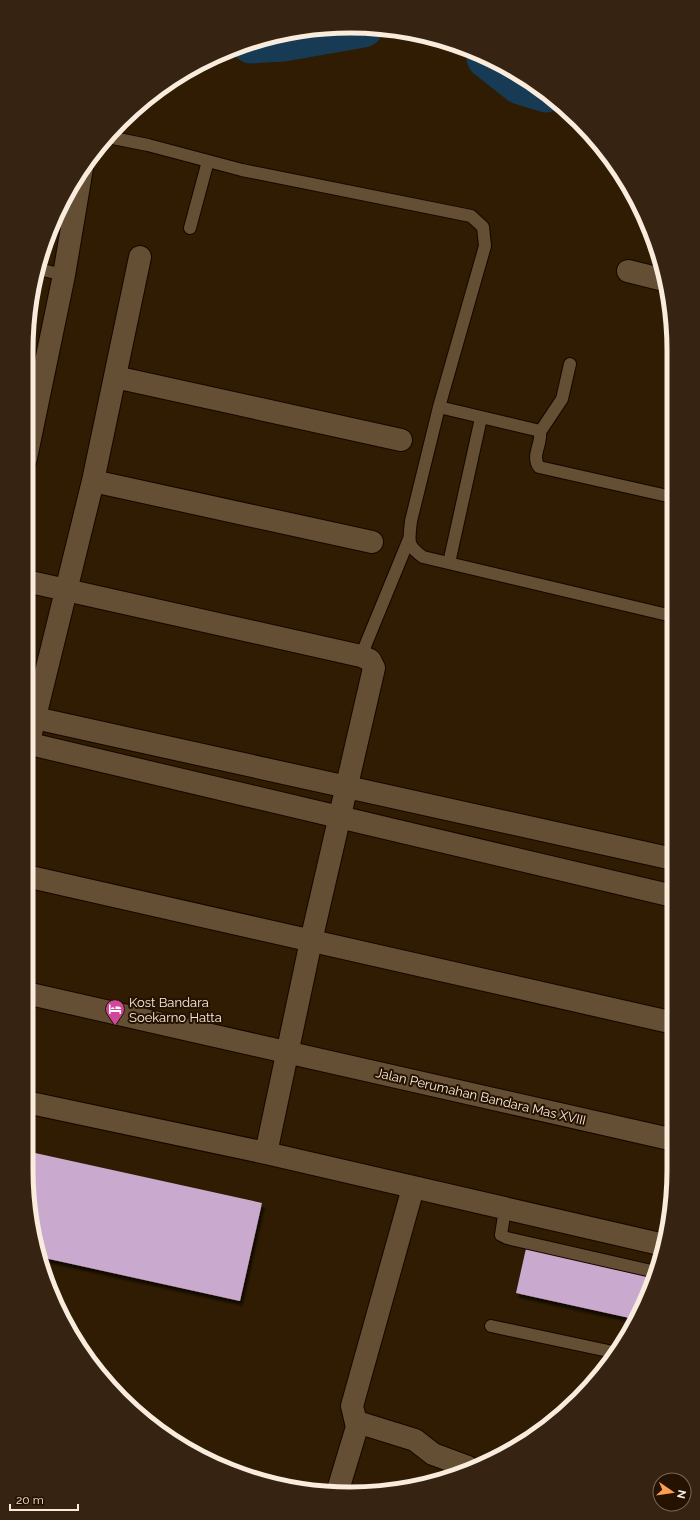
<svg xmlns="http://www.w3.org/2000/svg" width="700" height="1520" font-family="Raleway,sans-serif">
	<defs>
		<filter id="shadow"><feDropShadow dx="2.5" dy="4.5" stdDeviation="1" flood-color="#0009"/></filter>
	</defs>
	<rect width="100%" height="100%" fill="#2f1c02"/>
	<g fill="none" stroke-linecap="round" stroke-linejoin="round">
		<path stroke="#173b54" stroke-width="41" d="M251,43l32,-2 80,-14
			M487,58l33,26 26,8"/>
	</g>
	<path fill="#c9aace" filter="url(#shadow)" d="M26,1151l236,52 -22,98 -200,-44 -14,-87z
		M527,1244l129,29 -7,21 -15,25 -118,-26z"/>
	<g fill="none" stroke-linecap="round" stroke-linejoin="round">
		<g stroke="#160600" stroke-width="14">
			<path id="service" d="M108,137l40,8 94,25 229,46 12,11 2,19 -46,161 -28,114c-2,20 -5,24 12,36l249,59
				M190,228l18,-67
				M38,269l26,6
				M439,407l97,23 4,2c2,12 -9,24 -1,35l133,30
				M540,432l22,-33 8,-35
				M449,563l32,-145
				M361,656l48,-117
				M505,1209l-4,26 6,3 149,34
				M491,1326l122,26"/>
		</g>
		<g stroke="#160600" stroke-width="24">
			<path id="minor" d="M628,271l36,9
				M115,377l286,63
				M26,458l38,-183 18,-107
				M93,481l279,61
				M26,581l335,75 9,4 4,8 -63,273 -45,212
				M26,716l647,143
				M31,733l62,-252 47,-224
				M26,743l647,153
				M26,876l648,147
				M26,993l648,147
				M26,1102l240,51 398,92
				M357,1422l58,18 18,14 35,13
				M337,1493l20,-66 -5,-21 61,-218"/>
		</g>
		<use href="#service" stroke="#644e34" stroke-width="12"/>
		<use href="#minor" stroke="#644e34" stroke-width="22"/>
	</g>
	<defs>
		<g id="hotel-pin" transform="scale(1)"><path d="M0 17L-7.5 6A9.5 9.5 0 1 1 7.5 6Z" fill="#d1479c" stroke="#251200"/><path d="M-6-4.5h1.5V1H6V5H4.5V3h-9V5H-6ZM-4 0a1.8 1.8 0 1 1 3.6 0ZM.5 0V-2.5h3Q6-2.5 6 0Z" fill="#fff"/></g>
	</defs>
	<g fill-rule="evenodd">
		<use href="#hotel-pin" x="115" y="1009"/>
	</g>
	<g text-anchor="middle" stroke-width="4" stroke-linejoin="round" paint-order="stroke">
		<g font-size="13" fill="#f9ecdd" stroke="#251200" text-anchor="start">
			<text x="129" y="1007">Kost Bandara<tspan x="129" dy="15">Soekarno Hatta</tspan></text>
		</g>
		<g font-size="13" fill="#f9ecdd" stroke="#251200">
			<text transform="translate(481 1096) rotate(13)" y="5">Jalan Perumahan Bandara Mas XVIII</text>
		</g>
	</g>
	<path d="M0 0H700V1520H0ZM350 33H350A317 317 0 0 1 667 350V1170A317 317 0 0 1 350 1487H350A317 317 0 0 1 33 1170V350A317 317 0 0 1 350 33Z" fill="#362312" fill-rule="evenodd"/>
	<path fill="none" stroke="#f9ecdd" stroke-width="5" d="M350 33H350A317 317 0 0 1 667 350V1170A317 317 0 0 1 350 1487H350A317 317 0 0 1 33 1170V350A317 317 0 0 1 350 33Z"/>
	<g transform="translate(672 1492) rotate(103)"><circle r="19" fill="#251200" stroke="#7a6958"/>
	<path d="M0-3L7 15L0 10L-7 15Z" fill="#fb9e50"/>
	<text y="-6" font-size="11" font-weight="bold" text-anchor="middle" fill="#f9ecdd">N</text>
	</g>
	<path d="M10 1504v6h68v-6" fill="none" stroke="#f9ecdd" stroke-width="2"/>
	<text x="16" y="1504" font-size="12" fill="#f9ecdd" stroke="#251200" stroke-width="3" paint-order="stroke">20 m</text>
</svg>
